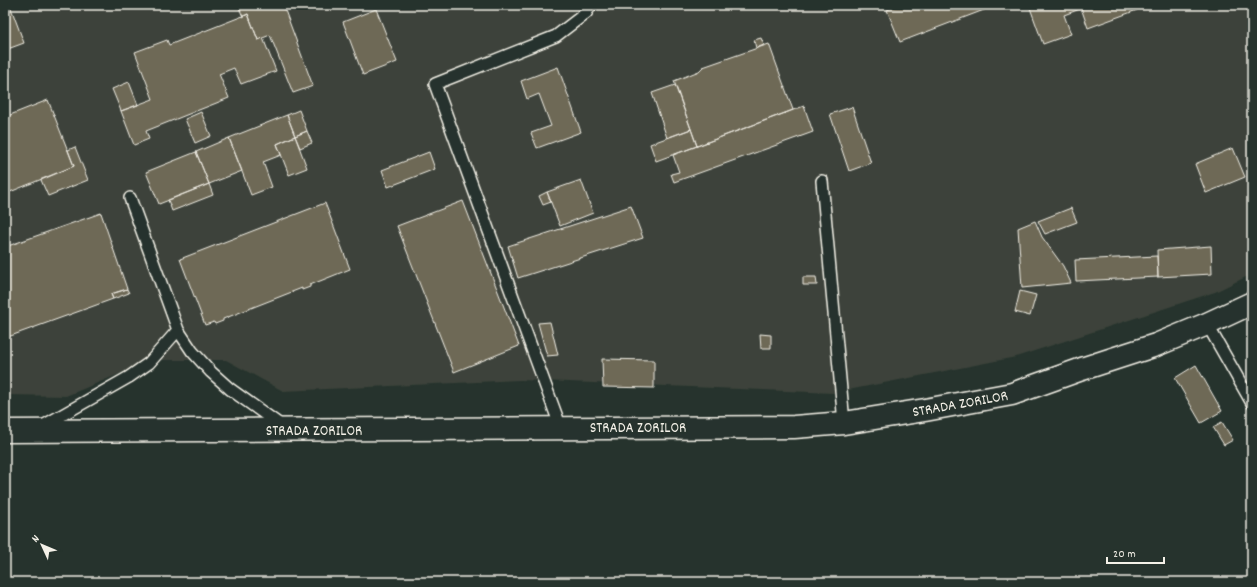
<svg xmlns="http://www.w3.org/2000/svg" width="1257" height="587" font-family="Dekko,sans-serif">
	<rect width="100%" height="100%" fill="#26332d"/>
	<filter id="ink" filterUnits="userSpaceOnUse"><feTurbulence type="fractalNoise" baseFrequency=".025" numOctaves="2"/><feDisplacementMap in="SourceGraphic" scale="8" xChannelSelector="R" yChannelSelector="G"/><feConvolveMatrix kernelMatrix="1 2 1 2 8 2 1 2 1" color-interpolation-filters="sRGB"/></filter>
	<g filter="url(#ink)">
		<path fill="#3c433a" d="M5,5h1247v269l-37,18 -199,65 -183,36 -313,-13 -237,11 -57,-31h-73l-87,36 -61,-1z"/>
		<path fill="#6e6957" stroke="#f4f1e8" d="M238,5h45l30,81 -20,7 -23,-58 -12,5 -10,-26 -5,3z
			M900,5h97l-97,37 -13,-32z
			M1029,5h32l1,2 6,-2h11l1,4 -16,6 7,19 -28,10z
			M1080,5h56l1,5 -49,18z
			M11,8l13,35 -19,7v-40z
			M376,9l21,53 -34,13 -20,-53z
			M248,14l10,26 5,-2 13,33 -35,13 -7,-16 -15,6 10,24 -83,33 3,8 -15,6 -13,-34 32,-12 -18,-47 32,-12 2,5z
			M761,38l3,7 -8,3 -2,-8z
			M769,44l24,66 -96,36 -23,-65 25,-10 4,-4z
			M558,67l23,65 -44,16 -6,-15 20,-7 -12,-32 -12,5 -6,-18z
			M129,82l9,23 -17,6 -9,-22z
			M675,85l16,44 -24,9 -15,-45z
			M48,100l26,66 -69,28v-77z
			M804,106l9,26 -139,50 -3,-8 8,-2 -6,-17z
			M852,107l19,56 -22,8 -19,-57z
			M299,110l8,21 -12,5 -8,-21z
			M201,112l10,24 -16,7 -10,-24z
			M287,115l8,21 -18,8 4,11 -18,7 9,25 -21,8 -22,-57z
			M691,129l6,17 -41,15 -6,-17z
			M307,131l5,12 -12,5 -5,-12z
			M295,136l12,32 -18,7 -12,-31z
			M229,138l13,33 -33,13 -13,-32z
			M75,147l13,33 -40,16 -7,-16 33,-14 -6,-16z
			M1233,148l12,29 -39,16 -11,-29z
			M196,152l13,32 -50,20 -13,-32z
			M429,152l6,17 -47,18 -6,-17z
			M581,180l12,33 -33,13 -13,-34z
			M209,184l4,11 -41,16 -4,-11z
			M547,192l4,10 -8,3 -4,-9z
			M463,201l56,145 -65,26 -57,-146z
			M325,203l25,66 -40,16v2l-8,3v-2l-79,31v2l-8,3 -1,-2 -9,3 -25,-66z
			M631,206l12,32 -125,40 -10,-32z
			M1071,208l6,14 -32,12 -7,-13z
			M101,213l26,76 -16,5 2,5 -108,39v-91z
			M1035,221l7,16 21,29 8,17 -49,5 -4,-60z
			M1211,246l1,28 -54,3 -1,-27z
			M1157,256l1,21 -82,4 -1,-21z
			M803,277h13l1,8h-14z
			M127,289l2,4 -16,6 -2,-5z
			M1020,291l16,4 -6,21 -15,-4z
			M550,322l8,33 -11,1 -9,-33z
			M760,334l11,1v13h-10z
			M602,359l52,1v28l-51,-1z
			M1196,365l26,46 -21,12 -26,-45z
			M1222,422l11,18 -9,5 -11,-18z"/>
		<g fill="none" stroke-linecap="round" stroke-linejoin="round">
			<g stroke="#f4f1e8" stroke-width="14">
				<path id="lane" d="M822,181l22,242
					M130,198l48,132 14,21 19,21 19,17 53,38
					M1207,324l45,79
					M41,427l88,-50 20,-14 29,-33
					M561,428l-126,-344 121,-48 30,-23 5,-8"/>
			</g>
			<g stroke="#f4f1e8" stroke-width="25">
				<path id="secondary" d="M5,431l789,-4 50,-4 81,-13 87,-16 70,-25 74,-24 51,-21 45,-21"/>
			</g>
			<use href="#lane" stroke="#26332d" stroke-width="11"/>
			<use href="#secondary" stroke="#26332d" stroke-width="22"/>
		</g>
	</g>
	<g text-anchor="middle" stroke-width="4" stroke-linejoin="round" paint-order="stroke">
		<g font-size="15" fill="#f4f1e8" stroke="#26332d">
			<text transform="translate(960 403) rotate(-10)" y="5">STRADA ZORILOR</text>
			<text x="638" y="432">STRADA ZORILOR</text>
			<text x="314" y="435">STRADA ZORILOR</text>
		</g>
	</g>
	<rect width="1257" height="587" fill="none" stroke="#26332d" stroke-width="20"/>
	<rect x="10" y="10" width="1237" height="567" fill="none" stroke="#f4f1e8" stroke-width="1.5" filter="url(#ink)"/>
	<g transform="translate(42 545) rotate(314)" stroke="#26332d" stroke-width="3" paint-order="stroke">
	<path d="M0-3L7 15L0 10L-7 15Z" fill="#f4f1e8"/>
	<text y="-6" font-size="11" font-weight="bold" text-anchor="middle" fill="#f4f1e8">N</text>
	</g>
	<path d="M1107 557v6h57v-6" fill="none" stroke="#f4f1e8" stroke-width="2"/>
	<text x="1113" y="557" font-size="12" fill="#f4f1e8" stroke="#26332d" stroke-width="3" paint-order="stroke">20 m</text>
</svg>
